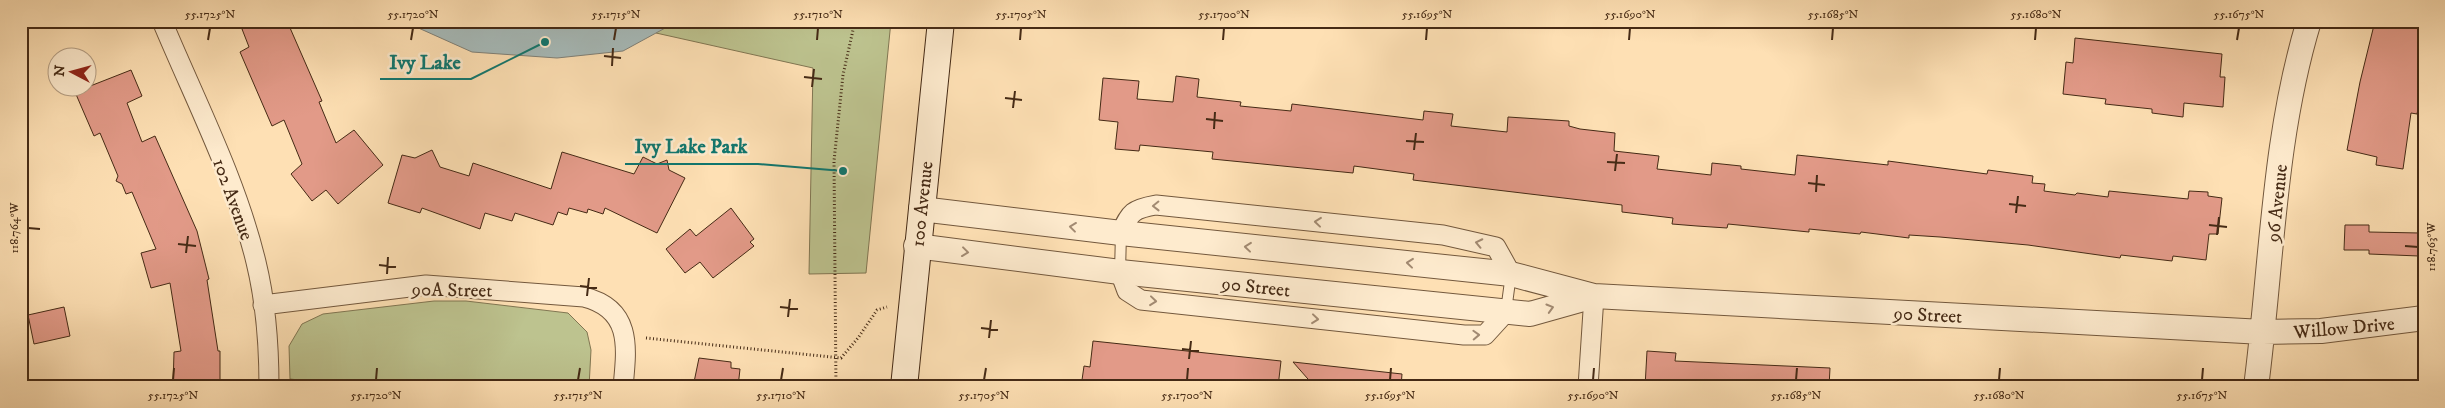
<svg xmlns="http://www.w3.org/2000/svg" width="2445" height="408" font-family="'IM FELL DW Pica',serif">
	<rect width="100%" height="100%" fill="#fee0b4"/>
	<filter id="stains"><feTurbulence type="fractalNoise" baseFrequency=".004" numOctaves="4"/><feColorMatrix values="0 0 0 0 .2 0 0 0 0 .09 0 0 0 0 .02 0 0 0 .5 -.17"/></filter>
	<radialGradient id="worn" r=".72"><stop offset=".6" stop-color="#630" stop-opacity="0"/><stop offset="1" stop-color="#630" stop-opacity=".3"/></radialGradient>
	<path fill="#bdc38f" stroke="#817652" d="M667,21h224l-25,252 -57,1 4,-206 -157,-35z
		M434,301h32l102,12 19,19 4,18 -2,37h-229l-70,-8 -1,-33 13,-22 21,-10z"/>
	<path fill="#a6bab9" stroke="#7f8077" d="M415,21h263l-55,30 -66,7 -85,-6 -58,-26z"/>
	<path fill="#e29a88" stroke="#452a15" d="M259,21h28l35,80 -3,1 17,41 18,-13 29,35 -45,39 -12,-14 -14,11 -21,-27 11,-10 -18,-44 -12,6 -32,-74 9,-5 -7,-18z
		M2375,21h49v57l-7,36 -6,-1 -8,56 -27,-4 1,-8 -30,-7 13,-68z
		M2075,38l147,16 -2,23h5l-2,30 -39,-4 -1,14 -31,-4v-4l-47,-5 1,-5 -43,-5 3,-32 7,1z
		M131,70l11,26 -15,7 15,39 13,-6 42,95 12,48 -2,1 11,71h2v36h-47l1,-35 7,-1 -11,-68 -19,5 -10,-35 15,-4 -24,-57 -6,2 -4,-10 -6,-3 2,-5 -18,-43 -6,3 -19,-44z
		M1176,76l23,3 -2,18 44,5 -1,4 51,5 1,-7 131,16 1,-9 29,3 -2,12 56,6 1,-15 61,4v5l11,3 35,4 -1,18 45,5 -2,13 54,6 1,-12 29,3v3l54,6 2,-20 91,10v-4l99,13 1,-4 45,6 -1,7 13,1 -1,7 31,4 2,-2 31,4 1,-6 79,8 1,-8 19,1v4l14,2 -4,36h-9l-3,26 -33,-4 -1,5 -51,-6 -1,3 -92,-13 -88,-8 -31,-2v3l-48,-6 -1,2 -51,-5v3l-81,-8 -1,4 -30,-2 -25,-2 1,-6 -51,-6v-7l-209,-25 1,-6 -60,-8 -1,7 -141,-14 1,-7 -73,-7 -1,6 -24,-2 3,-27 -19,-2 4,-42 36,3 -2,18 36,3z
		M432,150l8,17 29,9 4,-13 78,26 11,-37 72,22 9,-17 14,7 10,-4 2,10 16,8 -28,55 -52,-25 -2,6 -15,-5 -1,4 -18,-5 -2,7 -9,-3 -5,13 -38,-12 -3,8 -27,-8 -5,16 -58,-21 -2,5 -32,-10 14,-48 13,3z
		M731,208l23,31 -4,3 4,4 -41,32 -13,-16 -15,11 -19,-24 24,-20 6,7z
		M2345,225h24v7l51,1 -1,23 -50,-2v-4h-25z
		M64,307l6,29 -36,8 -6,-29z
		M1093,341l188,20 -3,26h-197l3,-21 6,1z
		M1647,351l29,2 -1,8 155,7 -1,19h-184z
		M699,358l32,4v6l9,1 -2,18h-45z
		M1293,362l109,12 -1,13h-86z"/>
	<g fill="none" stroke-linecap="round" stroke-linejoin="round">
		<g stroke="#73583d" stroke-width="12">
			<path id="service" d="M1120,272l1,-39
				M1506,311l5,-37"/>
		</g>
		<g stroke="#73583d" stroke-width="21">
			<path id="minor" d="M162,21c33,79 74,158 94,241 10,41 13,83 13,125
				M1121,233c9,-21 12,-24 35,-28l287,30 53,12 15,27
				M1120,272l7,19 14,9 323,35h21l21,-23
				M263,305l163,-20 158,12c48,12 43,50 39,90
				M1588,387l6,-91"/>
		</g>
		<g stroke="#73583d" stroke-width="26">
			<path id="tertiary" d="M921,209l200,24 390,41 83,22 669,36 58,-1 103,-13
				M916,246l204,26 410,42 64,-18
				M2256,387c16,-122 17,-248 53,-366"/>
		</g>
		<g stroke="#452a15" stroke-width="28">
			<path id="secondary" d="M904,387l37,-366"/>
		</g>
		<path stroke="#452a15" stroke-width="3" stroke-dasharray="1 2.5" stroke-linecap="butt" d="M646,338l195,20 17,-20 19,-28 10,-3
			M836,387l-2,-226 9,-86 12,-54"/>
		<use href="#service" stroke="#feebce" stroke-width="10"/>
		<use href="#minor" stroke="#feebce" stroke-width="19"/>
		<use href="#tertiary" stroke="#feebce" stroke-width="24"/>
		<use href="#secondary" stroke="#feebce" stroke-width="26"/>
	</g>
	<defs><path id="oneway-chevron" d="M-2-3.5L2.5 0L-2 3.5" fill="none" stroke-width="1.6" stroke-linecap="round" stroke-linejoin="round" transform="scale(1.25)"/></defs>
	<g stroke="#a28a72">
		<use href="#oneway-chevron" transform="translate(1156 206) rotate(179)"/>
		<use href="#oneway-chevron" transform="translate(1318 222) rotate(-174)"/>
		<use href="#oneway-chevron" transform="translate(1073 227) rotate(-173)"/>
		<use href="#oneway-chevron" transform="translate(1479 243) rotate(-168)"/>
		<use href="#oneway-chevron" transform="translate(1248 247) rotate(-174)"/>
		<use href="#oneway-chevron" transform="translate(965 252) rotate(7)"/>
		<use href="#oneway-chevron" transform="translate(1410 263) rotate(-174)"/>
		<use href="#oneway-chevron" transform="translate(1153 301) rotate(6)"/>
		<use href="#oneway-chevron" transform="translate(1550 308) rotate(-16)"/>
		<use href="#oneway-chevron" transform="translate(1315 319) rotate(6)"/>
		<use href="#oneway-chevron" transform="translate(1476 335) rotate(-2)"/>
	</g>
	<path fill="none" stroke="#452a15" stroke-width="2" d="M208,40l2,-12M411,40l2,-12M614,40l2,-12M817,40l1,-12M1020,40l1,-12M1223,40l1,-12M1426,40l1,-12M1629,40l1,-12M1832,40l1,-12M2035,40l1,-12M2237,40l2,-12M604,56l17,2M612,66l1,-18M804,77l18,2M812,87l2,-18M1005,98l17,2M1013,108l2,-17M1206,119l17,2M1214,129l1,-17M1406,141l18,1M1414,150l2,-17M1607,162l18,1M1615,171l2,-17M1808,183l17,2M1816,192l1,-17M2009,204l17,2M2016,213l2,-17M2209,225l18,2M28,228l12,1M2217,235l2,-18M178,244l18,2M2405,246l13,1M186,253l2,-17M379,265l17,2M387,274l1,-17M580,286l17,2M587,296l2,-18M780,307l18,2M788,317l2,-18M981,328l17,2M989,338l2,-18M1182,349l17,2M1189,359l2,-18M173,380l1,-12M376,380l1,-12M578,380l2,-12M781,380l2,-12M984,380l2,-12M1187,380l1,-12M1390,380l1,-12M1593,380l1,-12M1796,380l1,-12M1999,380l1,-12M2202,380l1,-12"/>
	<g text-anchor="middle" stroke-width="5" stroke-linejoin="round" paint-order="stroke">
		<g font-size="19" fill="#452a15" stroke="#feebce">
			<text transform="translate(234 199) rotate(70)" y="7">102 Avenue</text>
			<text transform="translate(2276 203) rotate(-84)" y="7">96 Avenue</text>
			<text transform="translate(921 204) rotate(-84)" y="7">100 Avenue</text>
			<text transform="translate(1256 286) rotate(6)" y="7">90 Street</text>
			<text transform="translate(452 289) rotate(1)" y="7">90A Street</text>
			<text transform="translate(1928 314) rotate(3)" y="7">90 Street</text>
			<text transform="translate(2344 327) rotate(-5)" y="7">Willow Drive</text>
		</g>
	</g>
	<path fill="none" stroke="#0f766e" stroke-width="2" d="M545 42L471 79H380M843 171L758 164H625"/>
	<g fill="#0f766e" stroke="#feebce" stroke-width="2">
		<circle cx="545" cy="42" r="5"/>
		<circle cx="843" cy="171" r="5"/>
	</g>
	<g font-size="20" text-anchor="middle" font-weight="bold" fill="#0f766e" stroke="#feebce" stroke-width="5" stroke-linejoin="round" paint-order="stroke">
		<text x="425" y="69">Ivy Lake</text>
		<text x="691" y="153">Ivy Lake Park</text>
	</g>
	<rect width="2445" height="408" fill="none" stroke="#fee0b4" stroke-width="55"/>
	<g transform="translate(72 72) rotate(276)"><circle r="24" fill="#feebce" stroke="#b49e84"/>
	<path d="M0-4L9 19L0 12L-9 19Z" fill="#8f2418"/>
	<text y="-8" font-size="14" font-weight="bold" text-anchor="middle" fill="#452a15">N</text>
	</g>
	<rect x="28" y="28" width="2390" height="352" fill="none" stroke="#452a15" stroke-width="2"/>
	<g font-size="12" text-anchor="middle" fill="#452a15">
		<text x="210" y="18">55.1725°N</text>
		<text x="413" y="18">55.1720°N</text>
		<text x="616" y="18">55.1715°N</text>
		<text x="818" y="18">55.1710°N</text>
		<text x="1021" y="18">55.1705°N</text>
		<text x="1224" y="18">55.1700°N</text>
		<text x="1427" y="18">55.1695°N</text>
		<text x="1630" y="18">55.1690°N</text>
		<text x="1833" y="18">55.1685°N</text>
		<text x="2036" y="18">55.1680°N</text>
		<text x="2239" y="18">55.1675°N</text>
		<text transform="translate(14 228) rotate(-90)" y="4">118.764°W</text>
		<text transform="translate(2431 247) rotate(-90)" y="4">118.763°W</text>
		<text x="173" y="399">55.1725°N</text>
		<text x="376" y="399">55.1720°N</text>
		<text x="578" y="399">55.1715°N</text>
		<text x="781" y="399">55.1710°N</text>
		<text x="984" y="399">55.1705°N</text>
		<text x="1187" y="399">55.1700°N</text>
		<text x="1390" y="399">55.1695°N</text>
		<text x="1593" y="399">55.1690°N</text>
		<text x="1796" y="399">55.1685°N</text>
		<text x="1999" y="399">55.1680°N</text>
		<text x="2202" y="399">55.1675°N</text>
	</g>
	<rect width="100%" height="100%" filter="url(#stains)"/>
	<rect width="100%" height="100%" fill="url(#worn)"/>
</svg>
